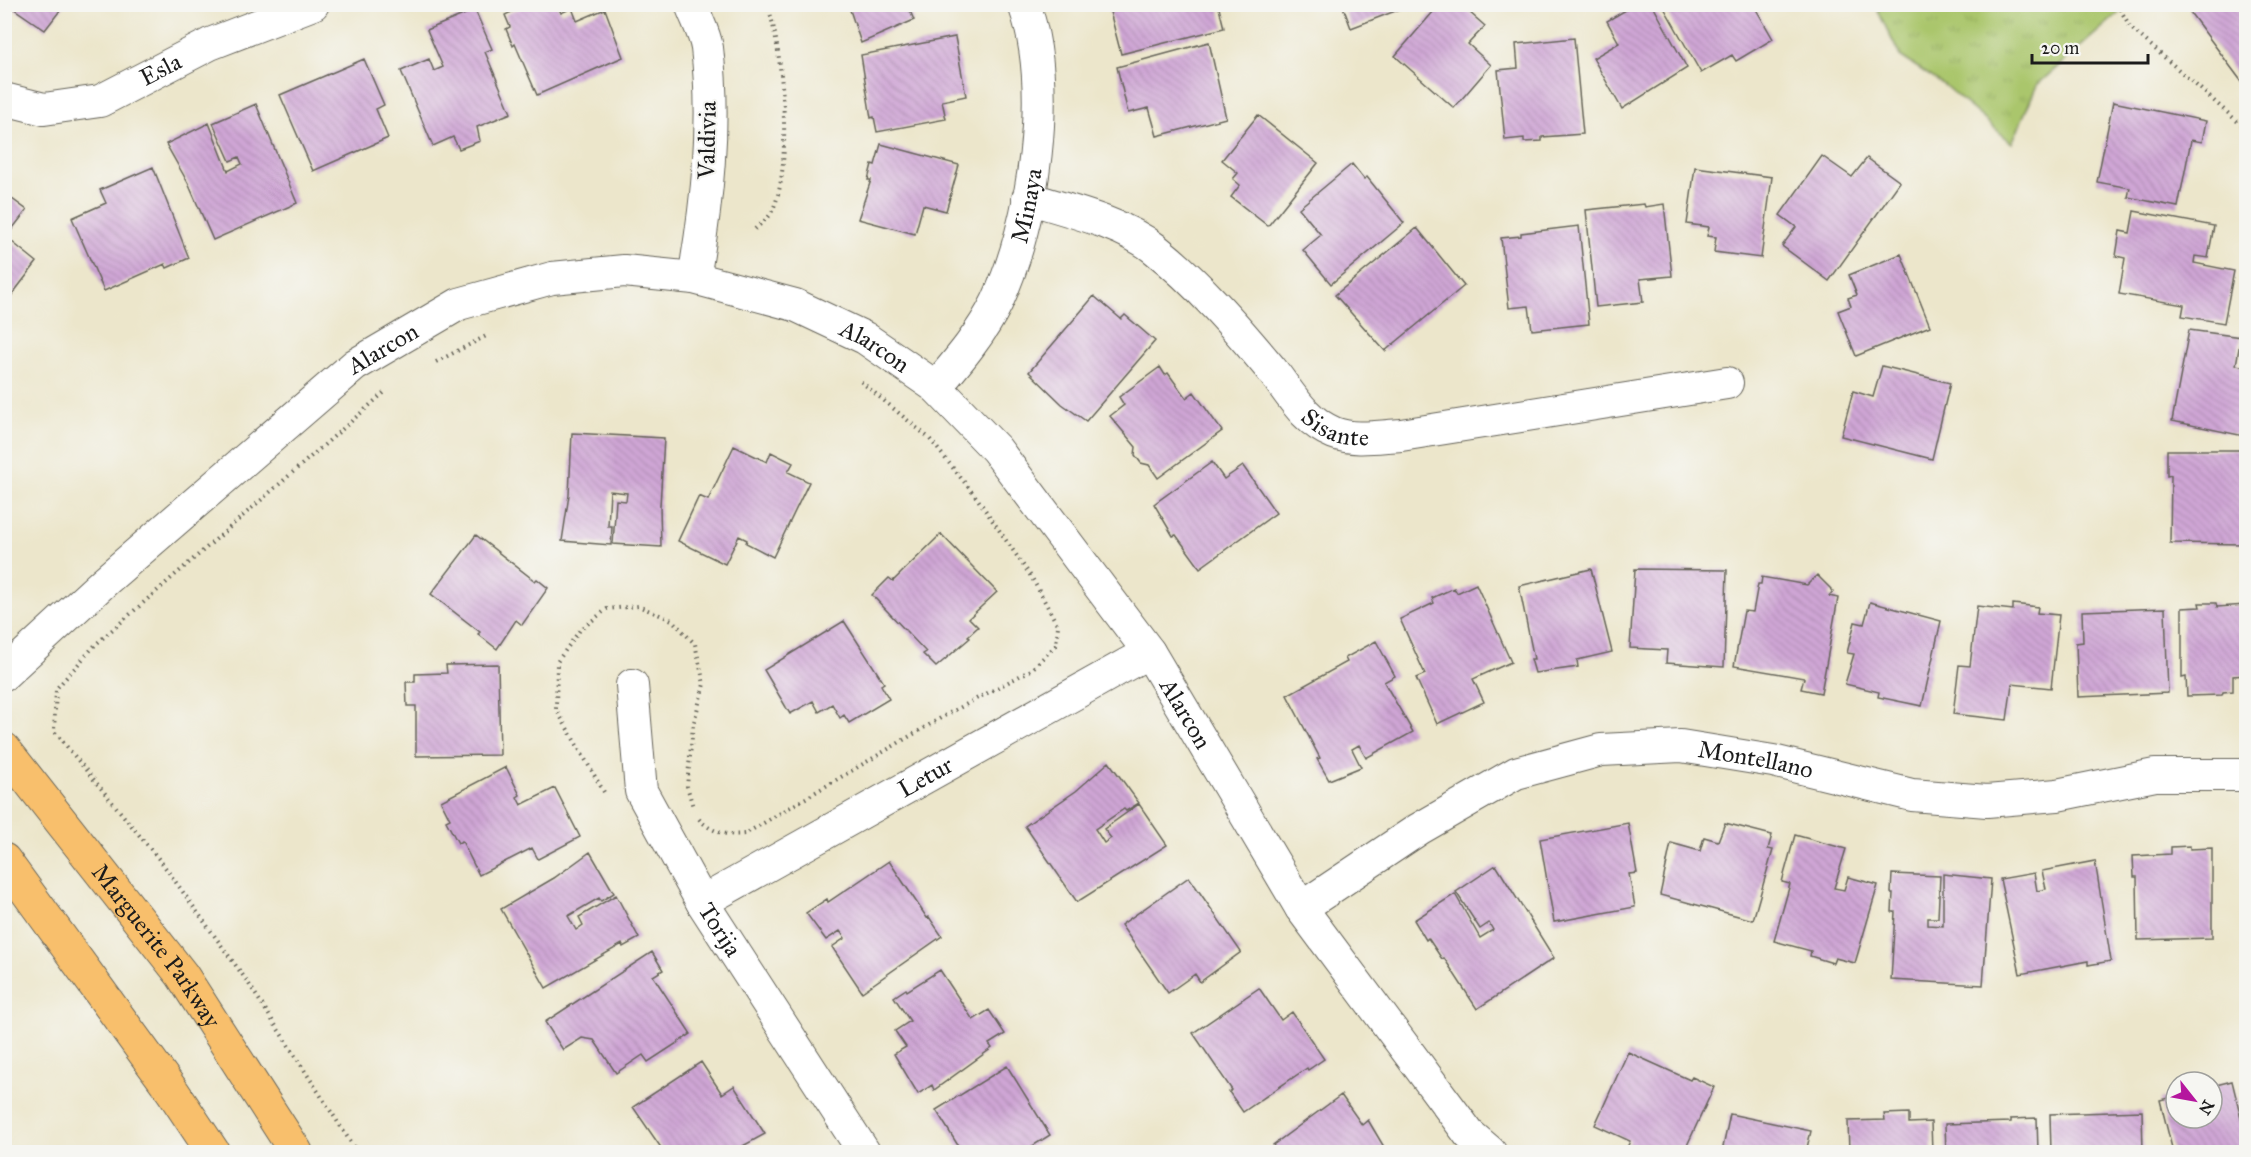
<svg xmlns="http://www.w3.org/2000/svg" width="2251" height="1157" font-family="'IM FELL Great Primer',serif">
	<defs>
		<pattern id="park-tufts" width="24" height="20" patternUnits="userSpaceOnUse" patternTransform="scale(1.5)"><rect width="24" height="20" fill="#aac66c"/><path d="M3 7l-1-3M5 7V3M7 7l1-3M15 17l-1-3M17 17v-4M19 17l1-3" fill="none" stroke="#92aa5d"/></pattern>
		<pattern id="building-back-hatch" width="6" height="6" patternUnits="userSpaceOnUse" patternTransform="scale(1.5)"><rect width="6" height="6" fill="#cfa6d5"/><path d="M-1 5l2 2M0 0l6 6M5-1l2 2" fill="none" stroke="#b18eb6"/></pattern>
	</defs>
	<rect width="100%" height="100%" fill="#f6f6f2"/>
	<filter id="ink" filterUnits="userSpaceOnUse"><feTurbulence type="fractalNoise" baseFrequency=".0167" numOctaves="2"/><feDisplacementMap in="SourceGraphic" scale="12" xChannelSelector="R" yChannelSelector="G"/><feConvolveMatrix kernelMatrix="1 2 1 2 8 2 1 2 1" color-interpolation-filters="sRGB"/></filter>
	<filter id="wash" filterUnits="userSpaceOnUse"><feTurbulence type="fractalNoise" baseFrequency=".008" numOctaves="4" result="noise"/><feDisplacementMap in="SourceGraphic" scale="24" xChannelSelector="R" yChannelSelector="G"/><feGaussianBlur stdDeviation="1.35" result="paint"/><feColorMatrix in="noise" values="0 0 0 0 0 0 0 0 0 0 0 0 0 0 0 0 0 1.4 0 .05"/><feComposite in="paint" operator="in"/></filter>
	<g filter="url(#wash)">
		<rect width="100%" height="100%" fill="#ece6cb"/>
		<path fill="url(#park-tufts)" stroke="#637144" stroke-width="1.5" d="M1875,5h253l-91,80 -25,58 -68,-58 -44,-29z"/>
		<g id="blocks">
			<path fill="url(#building-back-hatch)" d="M7,4h58l-20,26z
				M528,4h29l4,9 11,-5 5,13 28,-12 18,48 -86,38 -22,-51 -2,2 -7,-17 4,-2 -5,-12z
				M848,4h59l7,16 -53,23z
				M1108,4h110l6,24 -103,26z
				M1342,4h69v1l-60,23z
				M1440,4h20l25,22 -17,18 23,21 -37,43 -59,-52z
				M1636,4h16l35,64 -65,41 -29,-51 26,-15 -12,-22z
				M1662,4h91l20,35 -37,22 -4,-6 -31,18z
				M2197,4h49v74l-4,4 -53,-71z
				M475,10l17,39 -7,3 26,61 -34,14 3,14 -21,8 -6,-12 -20,9 -32,-75 28,-12 5,12 9,-4 -16,-37z
				M955,37l11,59 -24,5 4,18 -69,13 -3,-15 -3,1 -10,-63z
				M1574,38l9,96 -41,3v4l-18,1v-4l-19,2 -7,-70 20,-2 -2,-24z
				M1209,42l17,76 -69,18 -8,-28 -21,5 -11,-46z
				M364,59l20,46 -8,4 12,29 -75,33 -33,-76z
				M2113,102l93,19 -4,21 -11,-2 -13,67 -50,-10 2,-9 -33,-6z
				M256,104l41,99 -84,37 -25,-57 -22,-39 43,-21 19,48 14,-7 -3,-7 -9,4 -17,-38z
				M1258,115l60,48 -50,63 -37,-29 9,-12 -7,-6 5,-6 -16,-13z
				M881,144l78,21 -13,46 -23,-6 -8,29 -57,-15 13,-39h-3l4,-16 3,1z
				M1822,156l30,21 15,-19 33,24 -71,99 -47,-35 14,-19 -16,-12z
				M1352,164l12,15 3,-2 37,46 -73,61 -28,-34 18,-15 -22,-27z
				M153,167l36,91 -22,10 -2,-4 -61,27 -32,-73 34,-15 -6,-13z
				M1695,167l77,10 -11,81 -47,-6 2,-15 -9,-1 2,-9 -22,-3z
				M4,193l23,17 -21,27 31,25 -33,43z
				M1644,204l1,3 19,-3 8,72 -32,3 3,23 -47,5 -10,-97z
				M2134,211l80,15 -6,32 -13,-2 -1,7 40,8 -10,52 -42,-7 2,-11 -65,-11 6,-36 -9,-2 4,-25 10,2z
				M1579,226l10,98 -57,6 -3,-24 -20,2 -8,-70 20,-2v-3z
				M1417,228l47,58 -79,65 -50,-56z
				M1901,254l29,72 -74,30 -18,-45 13,-5 -3,-8 9,-3 -8,-20z
				M1094,296l27,23 4,-4 30,26 -69,80 -24,-17 -33,-32z
				M2189,330l52,7 -5,28 10,2v68l-2,1 -72,-15z
				M1882,366l68,17 -18,76 -91,-23 12,-45 20,6z
				M1160,367l5,8 3,-2 18,25 8,-6 28,39 -64,47 -9,-13 -8,-2 -6,-8 1,-8 -26,-31 14,-11 -5,-8z
				M572,433l92,5 -4,68 1,41 -48,-3 3,-44 10,1 1,-8 -17,-2 -2,35h4l-1,19 -49,-4 7,-46z
				M734,446l33,16 4,-10 22,11 -5,9 21,10 -36,75 -27,-14 1,-3 -8,-4 -14,28 -47,-23 21,-45 9,4z
				M2167,450h79v94l-76,-1 1,-68 -4,1z
				M1212,462l12,17 19,-13 33,47 -76,55 -24,-33 -3,1 -19,-32z
				M941,534l56,58 -28,26 9,9 -10,9 2,2 -34,29 -13,-13 3,-2 -54,-57 17,-17 4,3z
				M476,535l59,46 2,-2 11,9 -26,37 -6,-5 -19,29 -19,-15 2,-2 -49,-38z
				M1591,569l21,83 -35,8 1,7 -43,6 -4,-14h3l-15,-73z
				M1635,569l92,1 -3,97 -58,-4 1,-13 -37,-2z
				M1817,575l16,16 -4,5 9,2 -17,95 -20,-4 3,-11 -70,-12 10,-55 9,1 5,-28h3l1,-7 45,8z
				M1476,584l35,78 -38,17 11,23 -47,22 -21,-46 9,-4 -25,-55 34,-16 -2,-5 22,-10 3,5z
				M1870,602l71,19 -19,85 -44,-9 1,-5 -34,-8 9,-30 -7,-1 8,-31 9,2z
				M2199,603h17l1,4 29,-2v70l-13,1v15l-10,1 -1,3 -35,1 -1,-19 -4,1v-70l18,-1z
				M2013,604l25,3 -1,6 22,2 -8,73 -39,-4 -5,36 -54,-6 6,-49 11,1 7,-60 36,4z
				M2165,608l3,85 -90,4 -2,-54 7,-1 -1,-31z
				M844,621l40,62 -3,2 8,14 -40,24 -5,-8 -4,3 -8,-14 -13,8 -6,-11 -23,13 -26,-44z
				M1376,641l19,35 -11,6 29,50 -47,26 -7,-13 -7,4 9,18 -32,13 -12,-21 3,-1 -33,-63 60,-33 -2,-4z
				M498,664l2,91 -84,1v-50h-9l-1,-24h9v-8l32,-1 -1,-8z
				M1109,762l30,41 -13,8 -2,-2 -29,20 9,14 7,-5 -7,-9 35,-25 28,41 -90,57 -52,-76 51,-35z
				M506,767l14,28 -3,2 4,8 34,-17 25,49 -42,22 -6,-11 -53,27 -17,-34 -4,2 -12,-22 4,-2 -9,-18z
				M1628,823l9,50 -8,1 6,33 -81,15 -14,-83z
				M1725,823l47,12 -4,14 5,1 -20,70 -93,-25 11,-52 29,8 4,-14 14,4z
				M1795,835l51,14 -12,39 10,2 4,-13 30,8 -23,78 -20,-5 -2,5 -23,-7 1,-5 -37,-10 16,-57 -8,-2z
				M2190,846v3l22,-1v90l-74,2 -1,-63h-3l-1,-21 38,-2v-7z
				M590,852l24,41 -13,8 -2,-3 -31,18 8,14 7,-5 -4,-8 37,-22 23,43 -16,9 -1,-3 -76,44 -45,-79 53,-31z
				M889,861l38,57 2,-1 13,19 -80,56 -30,-45 13,-9 -5,-7 -14,9 -20,-27 21,-14 1,3z
				M2095,861l16,100 -23,4v-4l-68,13 -20,-95 34,-6 3,18 9,-2 -4,-18z
				M1496,865l58,93 -77,51 -33,-51 -2,1 -14,-21 -2,2 -12,-20 41,-26 25,44 13,-8 -4,-7 -9,6 -24,-37z
				M1892,874l48,2 -2,42h-10v7l15,1v-52l48,5 -8,106 -92,-5 4,-68h-3l1,-19h-2z
				M1189,877l52,75 -41,30 -5,-8 -27,19 -47,-68z
				M652,952l11,18 -10,6 38,58 -43,28 -5,-7 -27,18 -22,-33 -12,-2 -19,12 -18,-28z
				M940,970l33,50 16,-10 16,24 -16,10 3,4 -58,42 -2,-5 -14,9 -24,-40 12,-7 -11,-16 15,-10 -16,-24 12,-8 1,2z
				M1259,988l22,32 11,-8 32,47 -16,11 -1,-2 -64,44 -14,-20 3,-2 -39,-57z
				M1628,1052l62,28 2,-3 22,10 -30,65h-59l5,-11 -35,-16z
				M701,1062l21,32 12,-8 31,48 -33,18h-68l-31,-45z
				M1007,1066l43,69 -27,17h-61l-26,-42z
				M2232,1081l14,57v14h-73l-13,-52 16,-4v22h36v-32z
				M1341,1095l21,30 6,-5 19,32h-109l-5,-7z
				M2142,1111l1,41h-92l-1,-38z
				M1909,1113v10l22,-1 1,30h-83l-1,-31 37,-1 -1,-6z
				M1730,1114l81,17 -5,21h-84z
				M2037,1118l1,34h-92l-1,-28 66,-2v-3z"/>
		</g>
	</g>
	<g filter="url(#ink)">
		<use href="#blocks" fill-opacity="0" stroke="#656359" stroke-width="1.5"/>
		<g fill="none" stroke-linecap="round" stroke-linejoin="round">
			<g stroke="#656359" stroke-width="34">
				<g id="street">
					<path d="M691,4c5,14 14,30 16,44 9,76 0,155 -13,230"/>
					<path id="s1" d="M4,99l40,10 56,-8 110,-57 103,-40"/>
					<path id="s2" d="M1028,198c39,12 94,25 126,50 43,34 82,79 117,121 19,24 33,52 63,64 20,8 46,3 67,2l326,-52"/>
					<path id="s3" d="M936,387c22,-26 46,-54 61,-85 37,-80 57,-214 27,-298"/>
					<path id="s4" d="M4,674l101,-93 250,-216 104,-61 93,-26 72,-7 70,7 101,27 70,33 71,49 60,62 153,203 152,256 168,226 21,18"/>
					<path id="s5" d="M632,685l9,106 61,111 162,250"/>
					<path id="s6" d="M702,902l447,-250"/>
					<path id="s7" d="M1301,908l118,-79 97,-56 85,-23 80,-4 92,15 139,34 75,6 70,-6 98,-20h91"/>
				</g>
			</g>
			<g stroke="#656359" stroke-width="35">
				<g id="primary">
					<path id="s8" d="M4,749l178,226 114,177"/>
					<path d="M4,860l169,232 40,60"/>
				</g>
			</g>
			<path stroke="#656359" stroke-width="4" stroke-dasharray="1.5 4.5" stroke-linecap="butt" d="M2117,4l14,24 115,101
				M755,229c5,-5 13,-10 16,-16 23,-39 12,-166 -4,-209
				M436,362l52,-27
				M604,792l-48,-83 1,-47 23,-32 27,-21 31,-3 34,14 23,24 9,40 -11,42 -6,60 6,21
				M699,819c13,14 29,17 46,15l199,-118 87,-46 25,-25 2,-19 -26,-48 -55,-80 -48,-60 -70,-58
				M357,1152l-110,-171 -85,-118 -108,-132 2,-42 40,-45 290,-253"/>
			<use href="#street" stroke="#fff" stroke-width="32"/>
			<use href="#primary" stroke="#f8bf6c" stroke-width="33"/>
		</g>
	</g>
	<g text-anchor="middle" stroke-width="4.5" stroke-linejoin="round" paint-order="stroke">
		<g font-size="24" fill="#1c1c1c" stroke="#f6f6f2">
			<text dy="8" stroke="none"><textPath href="#s1" startOffset="166">Esla</textPath></text>
			<text transform="translate(707 140) rotate(-89)" y="8">Valdivia</text>
			<text dy="8" stroke="none"><textPath href="#s3" startOffset="206">Minaya</textPath></text>
			<text dy="8" stroke="none"><textPath href="#s4" startOffset="1022">Alarcon</textPath></text>
			<text dy="8" stroke="none"><textPath href="#s4" startOffset="500">Alarcon</textPath></text>
			<text dy="8" stroke="none"><textPath href="#s2" startOffset="396">Sisante</textPath></text>
			<text dy="8" stroke="none"><textPath href="#s4" startOffset="1508">Alarcon</textPath></text>
			<text dy="8" stroke="none"><textPath href="#s7" startOffset="498">Montellano</textPath></text>
			<text dy="8" stroke="none"><textPath href="#s6" startOffset="256">Letur</textPath></text>
			<text dy="8" stroke="none"><textPath href="#s5" startOffset="266">Torija</textPath></text>
			<text dy="8" stroke="none"><textPath href="#s8" startOffset="249">Marguerite Parkway</textPath></text>
		</g>
	</g>
	<rect width="2251" height="1157" fill="none" stroke="#f6f6f2" stroke-width="24"/>
	<g transform="translate(2194 1100) rotate(121)"><circle r="28" fill="#f6f6f2" stroke="#9f9f9c" stroke-width="1.5"/>
	<path d="M0-4.5L10 22L0 15L-10 22Z" fill="#b5179e"/>
	<text y="-9" font-size="16" font-weight="bold" text-anchor="middle" fill="#1c1c1c">N</text>
	</g>
	<path d="M2032 54v9h116v-9" fill="none" stroke="#1c1c1c" stroke-width="3"/>
	<text x="2041" y="54" font-size="18" fill="#1c1c1c" stroke="#f6f6f2" stroke-width="4.5" paint-order="stroke">20 m</text>
</svg>
